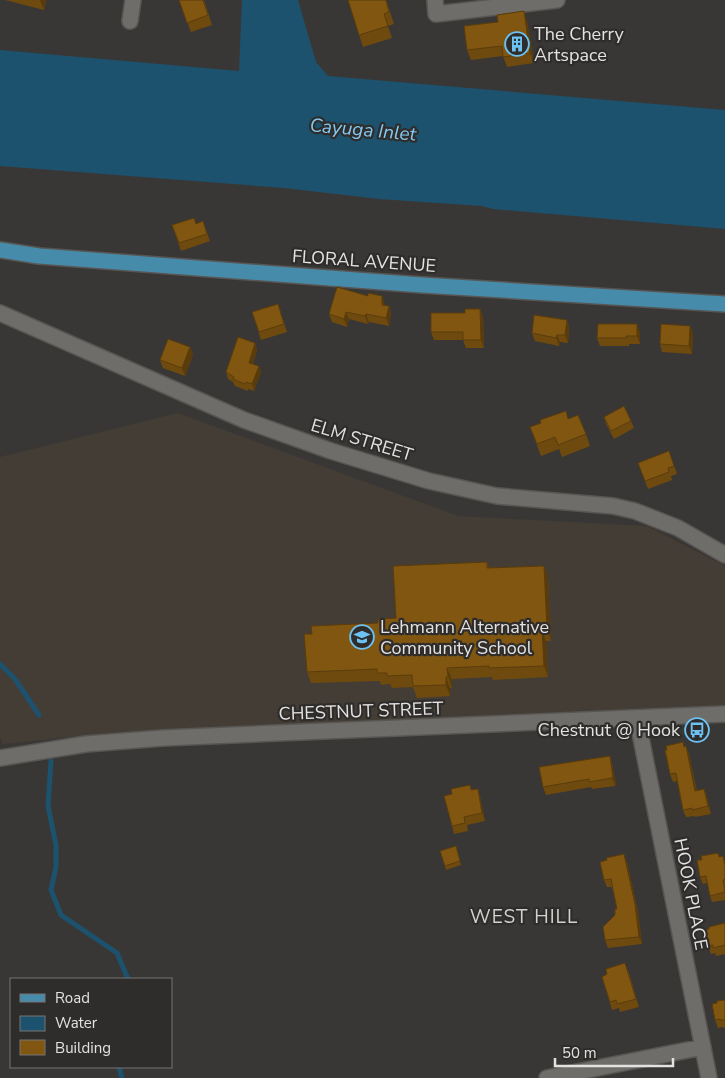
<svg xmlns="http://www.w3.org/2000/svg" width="725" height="1078" font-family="'Nunito Sans',sans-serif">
	<rect width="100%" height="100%" fill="#393735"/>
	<path fill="#433d35" d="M178,413l280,103 189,10 78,40v142l-644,28 -78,8 -3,-7v-280z"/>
	<path fill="#1d526e" d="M242,0h56l18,62 12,14 397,34v119l-232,-20 -11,-3 -103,-7 -95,-11 -284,-22v-116l239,21z"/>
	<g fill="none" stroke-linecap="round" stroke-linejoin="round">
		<path stroke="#1d526e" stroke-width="5" d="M0,664l15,15 24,36
			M51,761l-3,45 8,39v22l-5,23 10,25 56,38 11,26
			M119,1067l3,11"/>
		<g stroke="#585653" stroke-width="18">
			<path id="street" d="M435,0l1,14 121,-14
				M130,21l3,-21
				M0,313l244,107 87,31 98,30 68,15 116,10 22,5 43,17 47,27
				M637,718l72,360
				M0,758l86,-14 77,-6 562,-24
				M547,1078l156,-31"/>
		</g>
		<g stroke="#585653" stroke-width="18">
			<path id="primary" d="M0,250l39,6 383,29 303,19"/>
		</g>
		<use href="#street" stroke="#6f6d6a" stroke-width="15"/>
		<use href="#primary" stroke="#478bab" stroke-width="15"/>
	</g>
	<path fill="#6e4a0f" d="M5,0h41l-2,10z
		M179,0h25l8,25 -21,7z
		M348,0h38l8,24 -6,2 4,12 -29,9z
		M527,21l7,42 -27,4 -4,-11 -32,4 -4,-10 31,-28z
		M203,221l7,20 -29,10 -9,-26 24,-1z
		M278,304l9,28 -26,8 -9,-28z
		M385,304v2h4l2,8 -2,12 -20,-4 -1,2 -19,-5 -2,8 -15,-5 -3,-8z
		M480,309l3,8 1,31h-18l-3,-8h-29l-3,-8z
		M567,320l2,8 -1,15 -8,-1 -1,4 -24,-5 -3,-8z
		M690,326l3,8 -1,20 -30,-2 -2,-8z
		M640,332v12h-11v2h-29l-3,-8z
		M255,343l2,7 -4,14 8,8 -7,19 -6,-2v2l-13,-5 -2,-4 -5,-3 -2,-7z
		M190,347l3,8 -8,21 -22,-8 -3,-8z
		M604,417l27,4 3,7 -20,11 -8,-15z
		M568,419l18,15 4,12 -28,11 -3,-8 -18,7 -11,-29z
		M669,451l8,23 -6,2 1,4 -24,9 -10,-26z
		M487,562l2,6 55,-2 4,11 3,64h-5l2,36 -55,3 -1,-3 -40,2v9h-2v8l-33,2 -4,-11 -21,1 -2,-4 -9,1 -1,-4 -69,2 -4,-11 5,-38 66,-11 18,-5z
		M685,746h1l3,8 8,37 7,-2 3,8 4,17 -16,3v-1l-9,1 -3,-7 -6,-29 -4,1 -3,-8z
		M612,764l4,20 -1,2 -23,3 -1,-2 -45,8 -3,-8z
		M470,785l2,5 6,-1 2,8 5,24 -18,4 1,6 -14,3 -2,-8v-32z
		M456,846l5,19 -15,5 -6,-19z
		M720,857l5,5v38l-13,2 -2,-6 -3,-13 -4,1 -3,-7z
		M627,862l11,50 4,32 -34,4 -3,-8 12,-31 -5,-22h-5l-3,-7z
		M725,923v31l-9,2 -1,-3 -4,1 -3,-8 1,-17z
		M628,970l11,37 -19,5 -1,-4 -7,2 -10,-33z
		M725,1000v28h-1l-1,-1 -5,1 -3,-8 2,-17z"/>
	<path fill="#5a3c0c" d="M40,0h6l-2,10z
		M524,11l3,10 7,42 -4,-10z
		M382,296l3,8v9l-3,-8z
		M389,306l2,8 -2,12 -3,-8z
		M480,309l3,8 1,31 -3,-8z
		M346,312l3,7 -2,8 -3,-8z
		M366,314l3,8 -1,2 -3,-8z
		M567,320l2,8 -1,15 -3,-8z
		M637,324l3,8v12l-3,-8z
		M690,326l3,8 -1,20 -3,-8z
		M557,335l3,7 -1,4 -3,-8z
		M255,343l2,7 -6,19 -2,-6z
		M190,347l3,8 -8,21 -3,-8z
		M259,366l2,6 -7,19 -2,-7z
		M544,566l4,11 3,64 -4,-12z
		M542,630l4,11 2,36 -4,-11z
		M447,668l5,11v9l-4,-12z
		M446,677l4,11v8l-4,-11z
		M686,746l3,8 9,45 -3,-8z
		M610,756l2,8 4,20 -1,2 -3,-8z
		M478,789l2,8 5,24 -3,-8z
		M704,789l3,8 4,17 -3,-8z
		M624,854l3,8 11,50 4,32 -3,-7z"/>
	<path fill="#805611" stroke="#5a3c0c" d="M179,0h24l5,15 -21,8z
		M348,0h38l3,12 -5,2 4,12 -29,9z
		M524,11l6,42 -27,4 -1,-11 -35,4 -3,-24 34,-4 -1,-7z
		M194,218l2,6 7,-3 4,13 -28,9 -7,-18z
		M337,287l31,9v-3l14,3v9l7,1 -3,12 -20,-4 -1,2 -19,-4 -2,7 -15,-5z
		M278,304l6,20 -25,8 -7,-20z
		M465,309h15l1,31h-18v-8h-32v-19h34z
		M534,315l33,5 -2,15h-8l-1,3 -24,-5z
		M598,324h39v12h-11v2h-29z
		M661,324l29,2 -1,20 -29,-2z
		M238,337l17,6 -6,20 10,3 -7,18 -6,-2 -1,2 -12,-5 1,-2 -8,-5z
		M168,339l22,8 -8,21 -22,-8z
		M624,406l7,15 -20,10 -7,-14z
		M566,411l2,8 10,-4 8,19 -28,11 -3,-8 -18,7 -7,-17 11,-4 -1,-3z
		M669,451l5,15 -6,2 1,4 -24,9 -7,-18z
		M487,562v6l57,-2 3,63 -5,1 2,36 -55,2v-2l-42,2 1,8 -2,1v8l-33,1 -1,-11 -25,1v-3h-10v-4l-70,3 -3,-38h8l-1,-8 67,-3v-4l18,-1 -3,-52z
		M683,742l1,5 2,-1 9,45 9,-2 4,17 -16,4v-2l-9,2 -7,-37 -6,1 -5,-24h2l-1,-4z
		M610,756l3,21 -1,1 -23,4v-3l-46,8 -4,-20z
		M470,785l1,5 7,-1 4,24 -18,4 1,6 -13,3 -8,-30 8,-2 -1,-5z
		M456,846l4,15 -15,5 -5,-15z
		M718,853l1,4 4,-1 2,10v13l-2,1 2,12 -15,4 -4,-20 -6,1 -3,-17h5l-1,-4z
		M624,854l11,50 4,33 -34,3 -2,-13 12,-12v-6h2l-6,-30 -7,1 -4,-18 7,-2 -1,-2z
		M725,923v22l-12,3v-3l-5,1 -4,-16 5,-1v-2z
		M625,963l11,36 -19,5 -1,-4 -6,2 -8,-25 5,-3 -1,-5z
		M725,1000v20h-4l-1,-1 -5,1 -3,-16 5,-1v-2z"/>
	<defs>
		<g id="building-ring" transform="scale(1.25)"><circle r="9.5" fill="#2f2d2b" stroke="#6dc2f3" stroke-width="1.5"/><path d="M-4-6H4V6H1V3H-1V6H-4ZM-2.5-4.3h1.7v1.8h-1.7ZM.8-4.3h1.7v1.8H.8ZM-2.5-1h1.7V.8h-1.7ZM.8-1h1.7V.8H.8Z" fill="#6dc2f3"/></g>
		<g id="school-ring" transform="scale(1.25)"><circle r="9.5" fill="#2f2d2b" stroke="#6dc2f3" stroke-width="1.5"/><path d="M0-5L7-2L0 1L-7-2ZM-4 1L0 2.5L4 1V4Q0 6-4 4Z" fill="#6dc2f3"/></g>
		<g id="bus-ring" transform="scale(1.25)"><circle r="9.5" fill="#2f2d2b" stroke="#6dc2f3" stroke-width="1.5"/><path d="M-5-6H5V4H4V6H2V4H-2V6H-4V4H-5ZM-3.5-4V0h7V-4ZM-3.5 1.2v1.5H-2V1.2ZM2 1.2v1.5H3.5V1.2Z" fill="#6dc2f3"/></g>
	</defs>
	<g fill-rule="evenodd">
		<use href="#building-ring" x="517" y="44"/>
		<use href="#school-ring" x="362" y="637"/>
		<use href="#bus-ring" x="697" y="730"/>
	</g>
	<g text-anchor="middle" stroke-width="4.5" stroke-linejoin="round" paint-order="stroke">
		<g font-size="18" fill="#e4e2e1" stroke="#2f2d2b" text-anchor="start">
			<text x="534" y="40">The Cherry<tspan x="534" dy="21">Artspace</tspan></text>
			<text x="380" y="633">Lehmann Alternative<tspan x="380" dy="21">Community School</tspan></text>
			<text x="680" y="736" text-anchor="end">Chestnut @ Hook</text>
		</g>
		<g font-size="18" fill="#e4e2e1" stroke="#2f2d2b">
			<text transform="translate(364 261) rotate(4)" y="6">FLORAL AVENUE</text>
			<text transform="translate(362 440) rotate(17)" y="6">ELM STREET</text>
			<text transform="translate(361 711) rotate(-2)" y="6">CHESTNUT STREET</text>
			<text transform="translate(691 894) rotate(79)" y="6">HOOK PLACE</text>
		</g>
		<g font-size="19" font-style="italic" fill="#84c9f2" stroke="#2f2d2b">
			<text transform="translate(363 129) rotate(5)" y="7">Cayuga Inlet</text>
		</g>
		<g font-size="19" letter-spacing="1" fill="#d3d1cd" stroke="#2f2d2b">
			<text x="524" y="923">WEST HILL</text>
		</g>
	</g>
	<rect x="10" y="978" width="162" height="90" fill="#2f2d2b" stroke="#777574"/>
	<rect x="20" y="994" width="25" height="8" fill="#478bab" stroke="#777574"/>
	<text x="55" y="1003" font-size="15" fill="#e4e2e1">Road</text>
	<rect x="20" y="1016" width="25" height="15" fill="#1d526e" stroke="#777574"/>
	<text x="55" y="1028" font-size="15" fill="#e4e2e1">Water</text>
	<rect x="20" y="1040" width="25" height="15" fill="#805611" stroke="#777574"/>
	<text x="55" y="1053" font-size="15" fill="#e4e2e1">Building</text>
	<path d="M555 1058v8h118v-8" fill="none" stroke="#e4e2e1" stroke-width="2.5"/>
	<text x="562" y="1058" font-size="15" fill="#e4e2e1" stroke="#2f2d2b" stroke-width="4" paint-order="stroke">50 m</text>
</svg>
